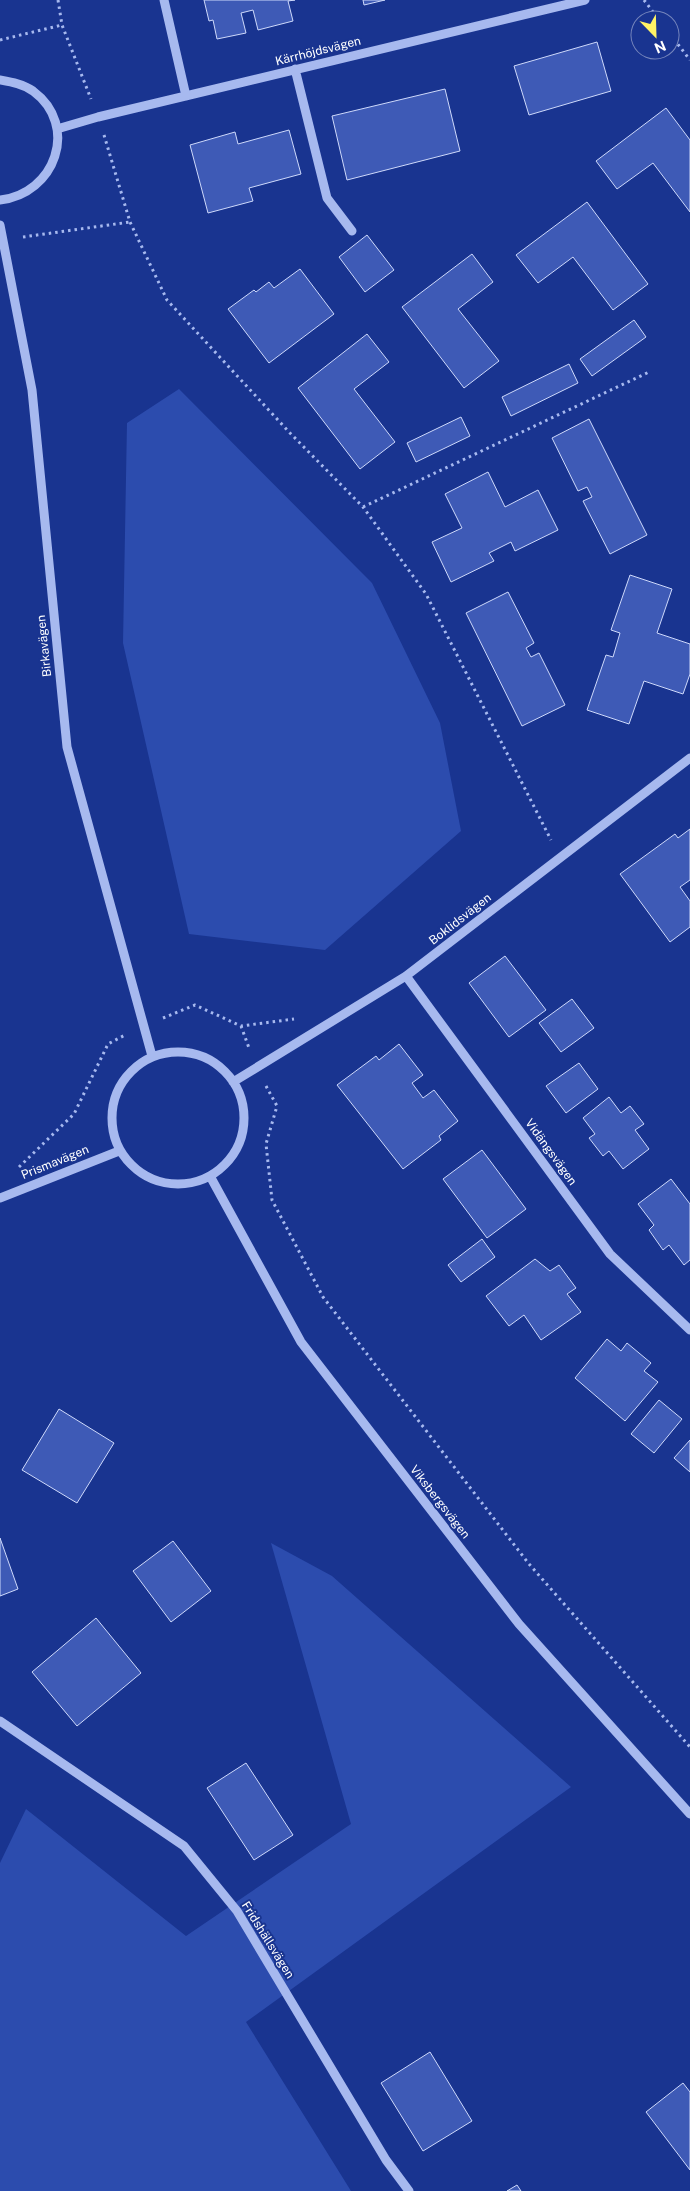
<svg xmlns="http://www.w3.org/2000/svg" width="690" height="2191" font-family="'Public Sans',sans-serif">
	<rect width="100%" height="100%" fill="#193490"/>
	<path fill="#2c4cae" d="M179,389l193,194 68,140 21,108 -136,119 -136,-16 -66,-291 4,-220z
		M271,1543l61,33 239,211 -325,235 105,169h-351v-328l26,-54 160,127 165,-112z"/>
	<path fill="#3e5ab6" stroke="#ced9fb" d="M204,0h91l-7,1 5,20 -35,9 -5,-20 -12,3 5,20 -29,6 -4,-19 -4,1z
		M363,0h22l-21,5z
		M597,42l14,49 -82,24 -15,-49z
		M445,89l15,62 -113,29 -15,-64z
		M666,108l24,32v72l-37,-49 -36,26 -21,-28z
		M289,130l12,44 -52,14 4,13 -45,12 -18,-68 45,-13 3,12z
		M587,202l61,82 -35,26 -40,-53 -35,26 -22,-28z
		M367,235l27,35 -29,22 -26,-35z
		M472,254l21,28 -35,27 41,52 -35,27 -62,-81z
		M300,269l34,45 -65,49 -41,-54 26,-19 2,2 13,-10 5,6z
		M634,320l12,17 -54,39 -12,-17z
		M367,334l22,28 -35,27 41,53 -35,27 -62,-81z
		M569,364l9,19 -67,33 -9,-19z
		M461,417l9,19 -54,26 -9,-19z
		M589,419l58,116 -37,19 -27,-53 9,-4 -5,-10 -9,4 -26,-53z
		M488,472l17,35 33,-17 20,40 -43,21 -4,-9 -22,11 5,8 -43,21 -19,-40 30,-14 -17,-34z
		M630,575l42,14 -15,44 33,11v30l-7,20 -39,-13 -15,43 -42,-14 19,-55 7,2 7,-24 -9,-3z
		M508,592l26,51 -8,5 5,9 8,-4 26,52 -43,21 -56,-113z
		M690,829v51l-10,7 10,14v26l-20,15 -50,-68 55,-40 3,4z
		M505,956l41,54 -37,27 -40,-54z
		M572,999l22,29 -33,24 -22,-29z
		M399,1044l24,31 -11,8 11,15 11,-8 24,31 -19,15 2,4 -38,29 -66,-84 39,-29 3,4z
		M579,1063l19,26 -32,24 -20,-27z
		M609,1097l12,16 9,-7 14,18 -9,6 14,19 -26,20 -14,-18 -6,5 -14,-18 6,-4 -12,-16z
		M482,1150l44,59 -39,29 -44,-59z
		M671,1179l19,25v56l-6,5 -15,-20 -6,5 -14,-20 5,-5 -16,-21z
		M482,1239l13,18 -34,25 -13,-17z
		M535,1259l15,12 9,-6 17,23 -9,6 14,18 -40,28 -17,-25 -15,11 -23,-30z
		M607,1339l14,12 6,-8 24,20 -7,8 14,11 -33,39 -50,-43z
		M659,1400l23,19 -28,34 -23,-19z
		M59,1409l55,34 -37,60 -55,-33z
		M690,1440v32l-16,-14z
		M0,1538l18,51 -18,7z
		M173,1541l38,50 -40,31 -38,-51z
		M96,1618l45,55 -64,53 -45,-54z
		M246,1763l47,72 -39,25 -47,-72z
		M430,2052l42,69 -49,30 -42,-68z
		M683,2083l7,9v78l-44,-58z
		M517,2185l4,6h-14z"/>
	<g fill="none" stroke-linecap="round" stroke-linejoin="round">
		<path stroke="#a7b9ef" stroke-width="3" stroke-dasharray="2.5 4" stroke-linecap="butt" d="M58,0l4,25 29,74
			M644,0l15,20
			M670,34l20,26
			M0,40l62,-15
			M104,135l26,87 37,78 123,133 73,74 63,87 125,246
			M23,237l107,-15
			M363,507l286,-135
			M163,1018l32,-13 46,21 53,-7
			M241,1026l8,22
			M266,1086l11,20 -11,38 6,56 51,97 206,267 161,183
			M19,1167l55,-53 34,-70 17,-9"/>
		<path stroke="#a7b9ef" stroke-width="9" d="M164,0l22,96
			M295,69l32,129 25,33
			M0,80c11,2 23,4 33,11 47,35 22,103 -33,109
			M57,129l41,-12 487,-117
			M0,225l32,165 35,357 85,309
			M406,976l204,278 80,76
			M112 1118a66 66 0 1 1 132 0a66 66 0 1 1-132 0Z
			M233,1082l173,-106 284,-218
			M210,1176l91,166 218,282 171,190
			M0,1198l119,-47
			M0,1721l184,125 53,65 149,249 23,31"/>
	</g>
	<g text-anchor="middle" stroke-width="4" stroke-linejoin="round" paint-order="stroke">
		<g font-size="12" fill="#fff" stroke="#193490">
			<text transform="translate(318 51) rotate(-14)" y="4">Kärrhöjdsvägen</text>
			<text transform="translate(44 646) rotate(-96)" y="4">Birkavägen</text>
			<text transform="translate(460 919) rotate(-38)" y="4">Boklidsvägen</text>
			<text transform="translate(551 1152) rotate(54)" y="4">Vidängsvägen</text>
			<text transform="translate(55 1162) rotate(-22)" y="4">Prismavägen</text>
			<text transform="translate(440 1502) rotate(52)" y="4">Viksbergsvägen</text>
			<text transform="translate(268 1940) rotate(58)" y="4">Fridshällsvägen</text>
		</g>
	</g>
	<g transform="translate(655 35) rotate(157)"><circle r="24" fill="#193490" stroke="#7585bc"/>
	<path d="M0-4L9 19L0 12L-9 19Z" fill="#fff365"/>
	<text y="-8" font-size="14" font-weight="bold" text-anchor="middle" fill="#ffffff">N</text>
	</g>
</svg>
